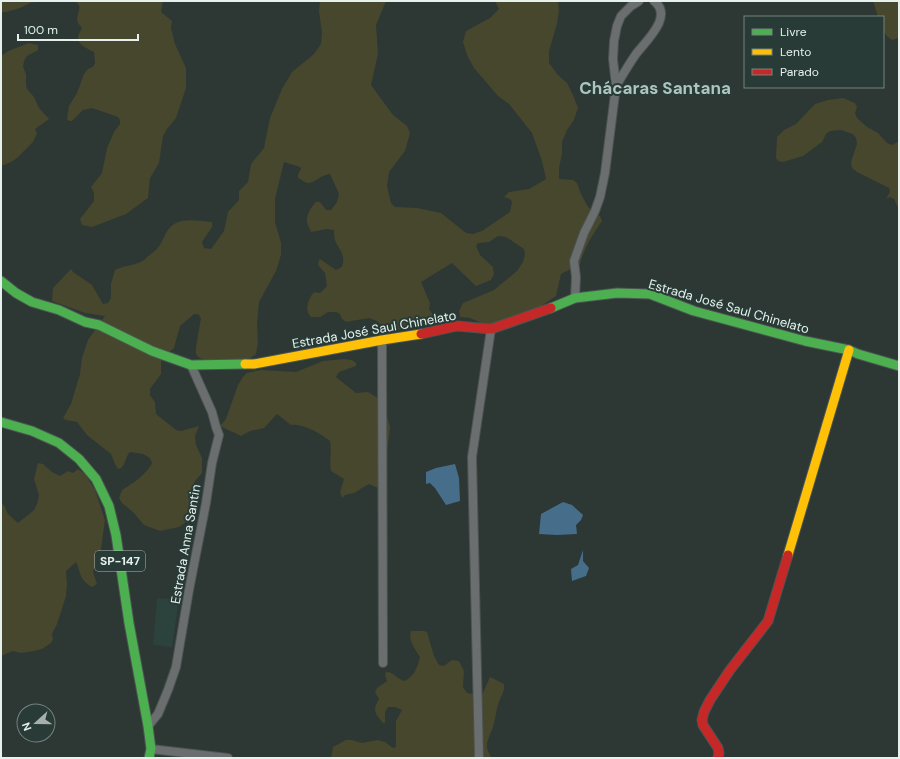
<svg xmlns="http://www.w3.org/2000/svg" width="900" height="759" font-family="'DM Sans',sans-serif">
	<rect width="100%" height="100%" fill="#2d3734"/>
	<path fill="#2b433c" d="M157,598l12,1h10l-7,48 -19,-2z"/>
	<path fill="#46472d" d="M1,1h39l-10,2 -10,5 -14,4h-5z
		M75,1h88l-2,11 11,9 -1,7 4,16 11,24v20l-10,30 -9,11 -4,7 -4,27 -9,15 -2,20 -22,16 -34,13 -10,-2 -2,-6 14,-18v-8l-3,-6 11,-14 5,-25 7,-16 6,-8v-4l-2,-3 -26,-9 -9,2 -11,11h-3l-2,-2 2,-13 8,-13 7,-19 4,-5 5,-2 2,-4 -1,-11c-5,-3 -17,-7 -16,-15 0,-3 3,-6 4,-9 -1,-2 -3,-3 -4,-5 -4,-9 7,-15 -3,-22z
		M320,1h66l-10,24 2,29 -7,31 22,30 14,11 3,7 -5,18 -16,21 -2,14 4,17 4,4 22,1 24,5 25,20 7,1 9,-3 28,-19 2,-10 -2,-3 -6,-2 5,-5 20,-3 17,-10 -4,-18 -10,-28 -23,-29 -11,-8 -24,-28 -7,-13 -4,-13 3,-11 24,-13 9,-9 -4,-8h63l1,10 -2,13 -8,27v12l9,12 9,8 6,12 5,13 -4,12 -7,10 -5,12v12l-3,14v11l14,1 4,3 4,11 7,13 12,9 2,5c-9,13 -18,27 -22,43l-19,10 -5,22 -27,18 -41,12 -18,-8 -10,-1 -1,-6 4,-8 31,-13 23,-19 6,-9 2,-7 -1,-6 -18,-12 -8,-1 -9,6 -11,1 -2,3 4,9 13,12 1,7 -3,6 -15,6 -24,-23 -31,19 9,21 -1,6 8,12 -29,6 -17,5 -6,-3 -8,-8 -8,-3 -23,4 -4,-3 -2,-5 -4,-2h-8l-8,5h-9c-7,-7 -3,-18 3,-25l6,1 7,-7 -2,-13 -7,-8 1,-5 1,-1 16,11 6,-3c4,-14 -3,-16 -7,-27 -1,-3 -1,-7 -1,-10l-7,-1 -16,3c-1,-3 -3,-6 -4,-9 -1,-8 4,-16 9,-21h4l6,8h5l6,-8 2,-8 -9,-20c-8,0 -16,10 -23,9 -3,-1 -6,-4 -9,-5v-4l3,-5 -1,-2 -16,-5 -9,37v23l6,21v12l-5,16 -17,31 -2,22 1,19 -2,11 -10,7 -34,2 -14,-6 -2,-3v-7l5,-29 -3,-4h-4l-14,12 -6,22 -13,11v15l-11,15v6l5,7 1,12 20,16 5,1 18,-5 -4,10 1,9 6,13v15l-7,8 -6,13 10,11 -9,14 -11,8 -19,4 -16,-6 -11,-13 -11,-9 -3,-5 3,-8c10,-6 25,-16 30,-27l-2,-5 -7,-4 -13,-2c-5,5 -4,12 -9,16l-3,1 -3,-5 -4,-10 -24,-19 -10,-13 -11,-2 -3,-2 8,-14 9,-30 2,-16 6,-18 17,-24 -20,-3 -33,-12 1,-13 18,-19 2,3 19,13 11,19 5,-1 3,-5v-14l4,-14c9,-5 20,-4 29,-10 4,-4 10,-8 14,-12 6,-8 8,-21 18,-25 10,-5 26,-2 36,-1v5l-10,15 2,6 7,1 13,-18 4,-19 11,-12v-9l9,-9 3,-18 13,-16 6,-30 12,-29 10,-17 22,-18 7,-10 1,-11 -3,-22z
		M873,1h26v37l-7,2c-10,-6 -9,-13 -9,-23h-5z
		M29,43l9,2v5l-11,6 -3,5 -1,6 3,7v11l1,4 7,8 5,11 10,11 -14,10 2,4 -4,9 -16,16 -6,4 -10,4v-110l7,-5z
		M843,98l12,5 2,4 -2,6 2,5 10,9 11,6 9,10 5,2 7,-4v69l-5,-11 -4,-2 -4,2 4,-7 -1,-4 -32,-16 -5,-4 -1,-6 6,-18 -1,-6 -3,-4 -12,-4 -11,1 -4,3 -4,8 -19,14 -20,6 -5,-1 -2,-3 1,-21 7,-7 12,-6 19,-20 13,-4z
		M344,359l8,1 4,3v3l-17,6 -3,5 20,16 12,-1 10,6 6,9 6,20 -7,60 -3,2 -11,-5 -15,9 -9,2 -3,3 -2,-6 4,-13 -13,-8c-2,-10 1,-20 -1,-30 -9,-7 -27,-18 -39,-16l-14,-11 -13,14 -14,3 -9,5 -21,-10 6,-7 12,-34 5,-8 4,-4 14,-3 35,2 27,-11z
		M38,463l5,1 9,8 8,4 8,-5 5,2 5,-4 8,6 9,15 10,30 -4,29 -8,23 4,12 -5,3c-14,-9 -10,-12 -16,-25l-10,9 1,13 -1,12 -9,28 -5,10 1,5 -2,4 -9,6 -8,2 -13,2 -8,-2 -12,5v-152l3,1 4,9 10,9 16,-13 3,-6 2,-9 -5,-16z
		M411,631h13l3,1 7,24 5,9 5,1 8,-6 7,1 5,10 -1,16 4,6 15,2 8,-18 14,7c1,7 -3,12 -5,18 -3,7 -3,14 -5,21 -3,15 -13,20 -2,35h-161l2,-11 13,-7h6l10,3 16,-3 7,2 8,6 3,-1v-26l6,-11 -7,-3h-7l-3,5v11h-2c-8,-10 -11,-12 -4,-24l-4,-7 2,-4 10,-7 -2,-6 1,-3c8,0 12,8 19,9 10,-6 12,-13 15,-24 -5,-8 -12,-16 -9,-26z"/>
	<path fill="#466e8b" d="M455,464l4,14 1,23 -14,4 -11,-17 -5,-5 -4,1v-12l10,-4z
		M563,502l9,3 11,10 -2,5 -5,5 1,9 -20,1 -18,-1 2,-20z
		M583,550v11l6,7 -3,8 -14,5 -1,-12 7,-4z"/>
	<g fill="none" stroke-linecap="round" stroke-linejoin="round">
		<g stroke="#4b5451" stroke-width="10">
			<path id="street" d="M616,86c6,-10 13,-22 20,-32 10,-13 38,-38 18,-53
				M575,298l1,-21 -2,-16 10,-28 11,-22 5,-14 5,-24 11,-87 -3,-27 1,-18 3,-15 4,-10 10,-10 8,-5
				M382,340l1,323
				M148,726l10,-12 10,-24 8,-23 13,-77 17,-87 6,-40 7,-28 -3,-8 -4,-15 -21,-47
				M151,749l77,9
				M479,758l-7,-301 19,-128"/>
		</g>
		<g stroke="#4b5451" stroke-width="11">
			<path id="fast" d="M1,281l15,12 16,9 27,8 26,12 14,3 53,26 39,14 54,-1
				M551,308l24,-10 42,-5 33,1 44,17 111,30 44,9 9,4 41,12
				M1,422l31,9 27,12 20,16 17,20 13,27 7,29 13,88 19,103 3,23 -2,9"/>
		</g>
		<g stroke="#4b5451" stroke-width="11">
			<path id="slow" d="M245,364h9l128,-24 39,-6
				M788,555l61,-205"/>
		</g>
		<g stroke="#4b5451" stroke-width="11">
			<path id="jam" d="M421,334l36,-8 34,3 60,-21
				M718,758l1,-5 -1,-5 -15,-23 -1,-5 2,-8 6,-12 20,-30 38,-49 20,-66"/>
		</g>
		<use href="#street" stroke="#6a6e6f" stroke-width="8"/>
		<use href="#fast" stroke="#4caf50" stroke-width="9"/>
		<use href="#slow" stroke="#ffc107" stroke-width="9"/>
		<use href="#jam" stroke="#c62828" stroke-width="9"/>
	</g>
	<g text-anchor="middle" stroke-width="4" stroke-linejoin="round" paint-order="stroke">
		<rect fill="#293b36" stroke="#adbab6" stroke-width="1" x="95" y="551" width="50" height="20" rx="3"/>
		<g font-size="12" font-weight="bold" fill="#e6f1ed">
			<text x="120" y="565">SP-147</text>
		</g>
		<g font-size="13" fill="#e6f1ed" stroke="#293b36">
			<text transform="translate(729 306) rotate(16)" y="5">Estrada José Saul Chinelato</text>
			<text transform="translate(374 329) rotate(-10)" y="5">Estrada José Saul Chinelato</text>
			<text transform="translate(185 544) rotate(-80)" y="5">Estrada Anna Santin</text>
		</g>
		<g font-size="17" font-weight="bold" fill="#aec4bd" stroke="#293b36">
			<text x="655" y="94">Chácaras Santana</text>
		</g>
	</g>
	<rect width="900" height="759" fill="none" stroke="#e6f1ed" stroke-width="4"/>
	<rect x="744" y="16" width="140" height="72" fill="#293b36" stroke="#75847f"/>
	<rect x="752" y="29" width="20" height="6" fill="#4caf50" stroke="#75847f"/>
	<text x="780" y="36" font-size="12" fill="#e6f1ed">Livre</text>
	<rect x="752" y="49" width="20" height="6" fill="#ffc107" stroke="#75847f"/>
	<text x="780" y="56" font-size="12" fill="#e6f1ed">Lento</text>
	<rect x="752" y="69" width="20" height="6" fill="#c62828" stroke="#75847f"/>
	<text x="780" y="76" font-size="12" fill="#e6f1ed">Parado</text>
	<g transform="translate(36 723) rotate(249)"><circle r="19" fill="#293b36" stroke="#75847f"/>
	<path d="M0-3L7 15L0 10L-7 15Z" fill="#a5b0ac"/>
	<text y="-6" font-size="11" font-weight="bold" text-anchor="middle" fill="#e6f1ed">N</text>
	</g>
	<path d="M18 34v6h120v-6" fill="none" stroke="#e6f1ed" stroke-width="2"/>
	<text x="24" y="34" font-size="12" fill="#e6f1ed" stroke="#293b36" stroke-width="3" paint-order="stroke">100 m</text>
</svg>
